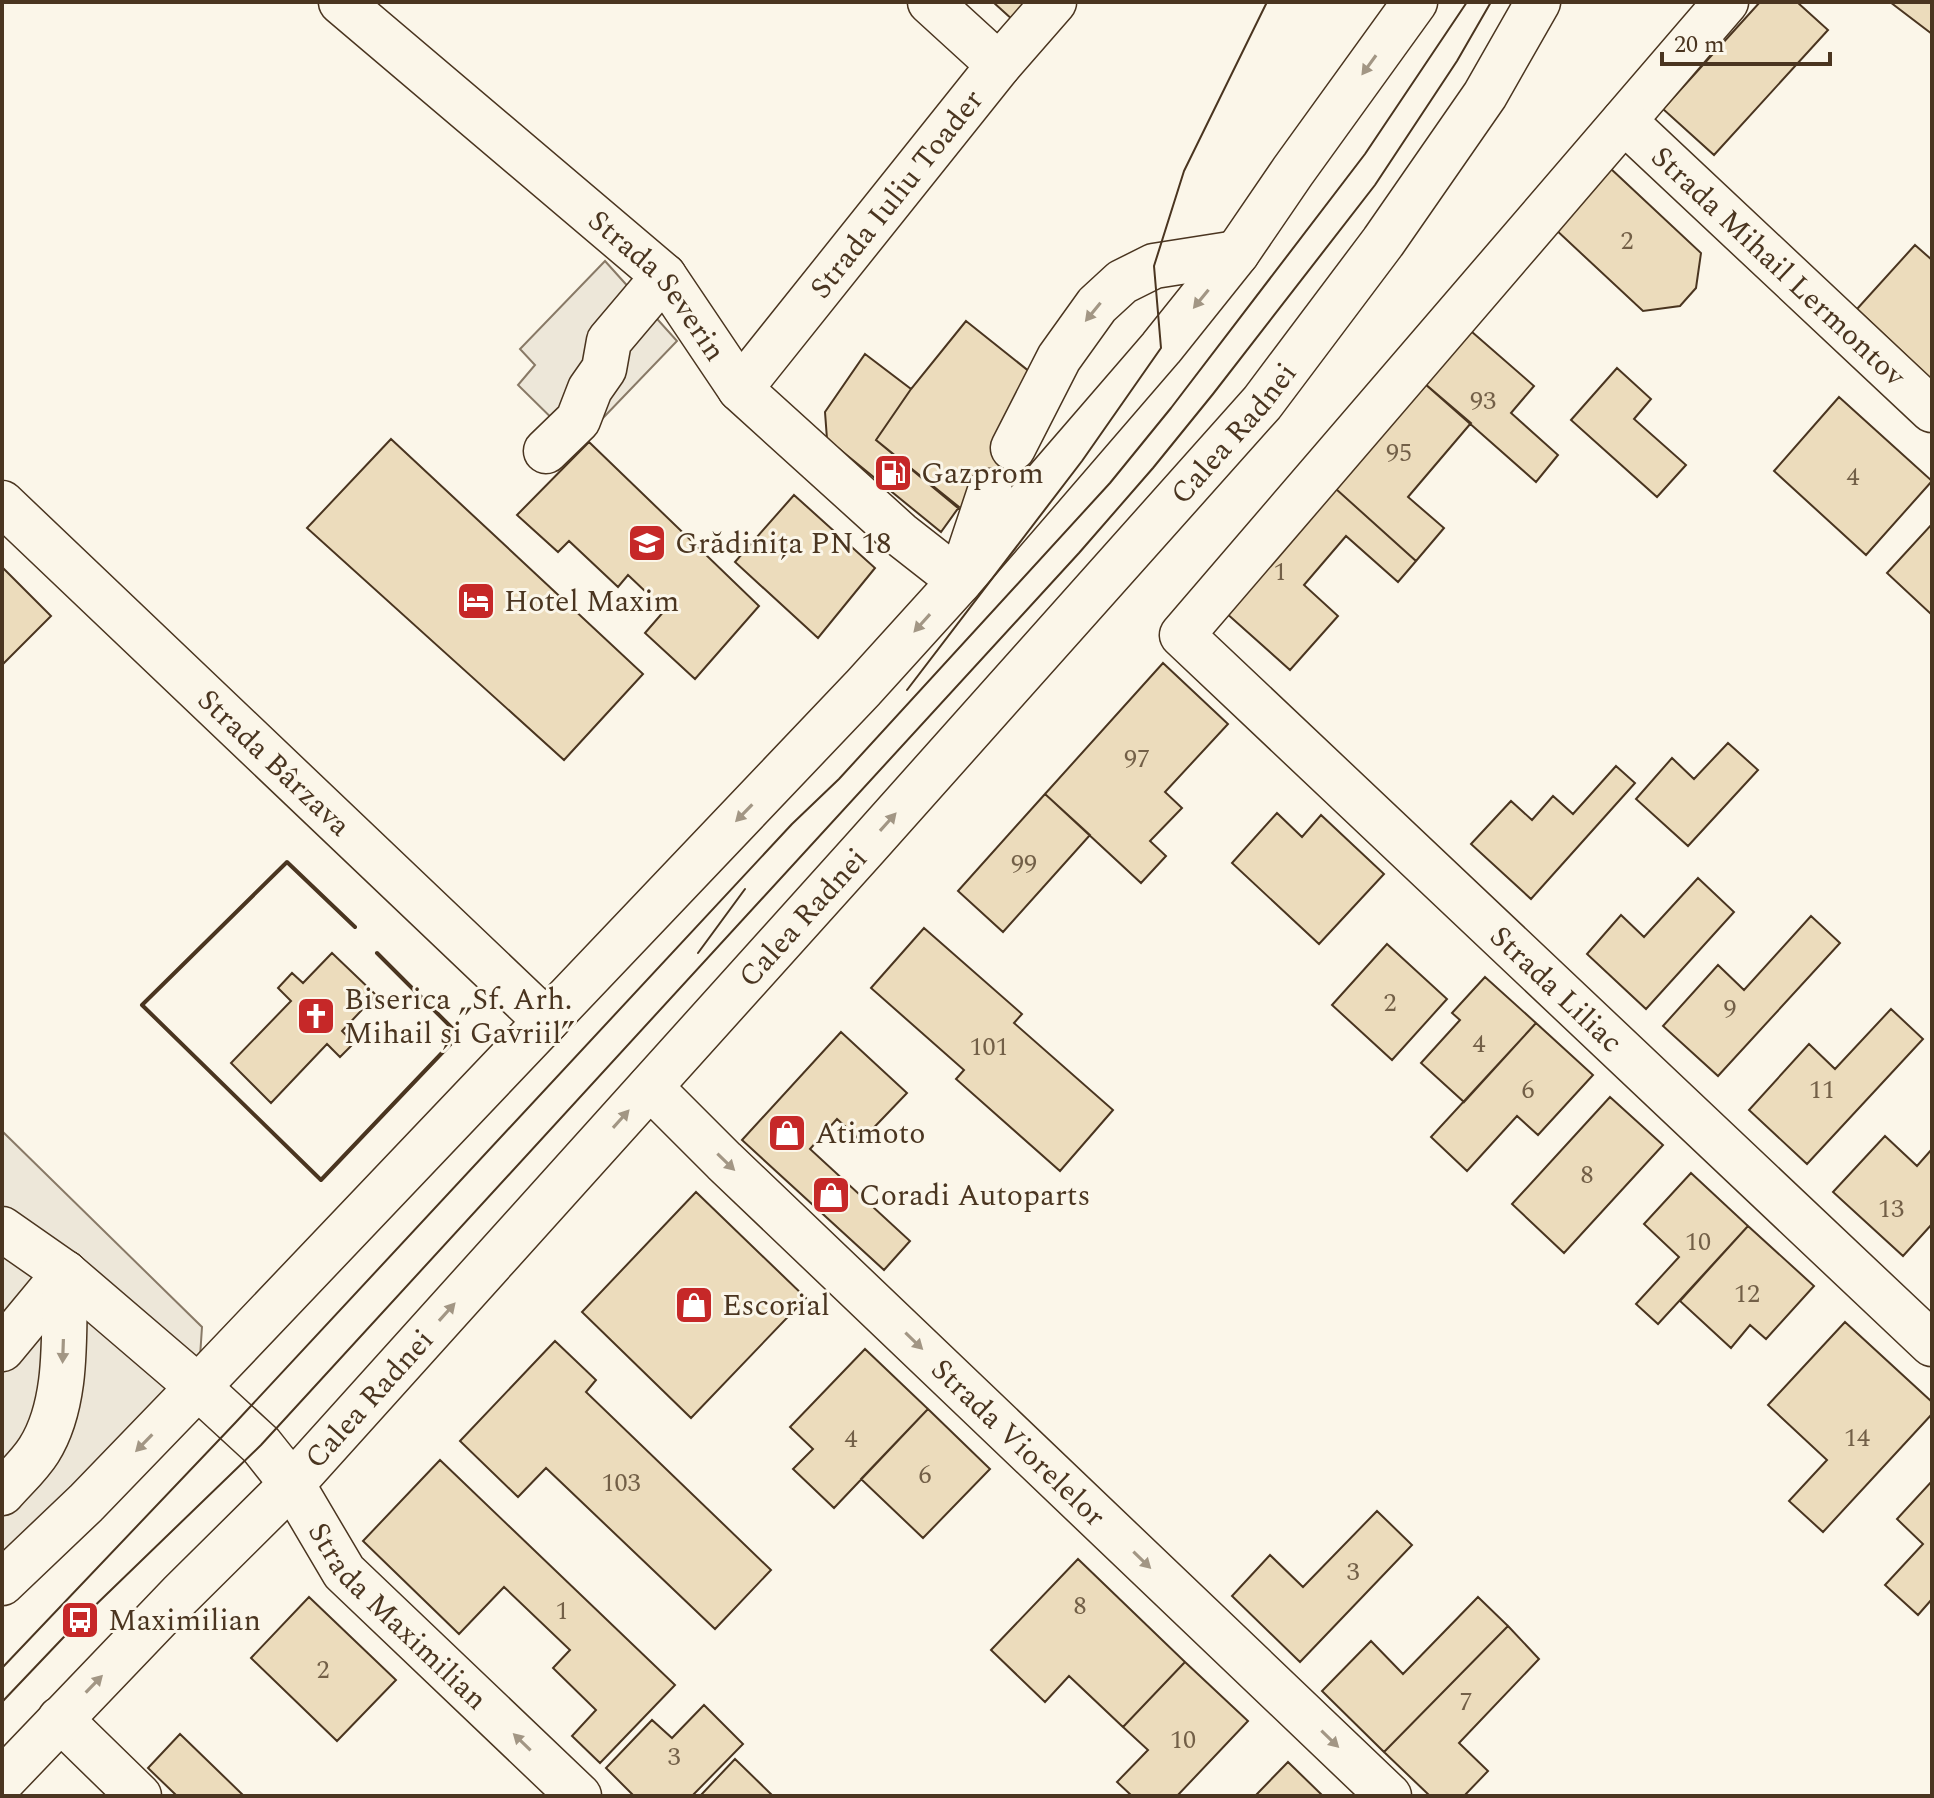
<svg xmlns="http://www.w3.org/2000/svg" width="1934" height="1798" font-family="Spectral,serif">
	<rect width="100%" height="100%" fill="#fbf6e9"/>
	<path fill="#ede7d9" stroke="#887966" stroke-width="2" d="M605,261l72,80 -99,103 -60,-59 17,-20 -15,-16z
		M2,1131l200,196 -4,60 -196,166z"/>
	<path fill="#ecdcbc" stroke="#4a3520" stroke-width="2" d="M993,2h58l-26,29z
		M1760,2h37l31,28 -114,125 -51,-46z
		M1890,2h42v32z
		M1610,168l91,85 -5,35 -16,18 -37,5 -89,-83z
		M1915,245l17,15v120l-75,-71z
		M966,321l94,75 -96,117 -88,-73 35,-51z
		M1464,325l70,61 -23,27 47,42 -22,27 -119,-105z
		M865,354l46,35 -35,51 83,67 -18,25 -114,-93 -2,-27z
		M1617,368l34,31 -17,20 52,46 -29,32 -86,-77z
		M1417,377l54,46 -63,74 36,31 -28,33 -90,-81z
		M1839,397l93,84 -66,74 -92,-84z
		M391,439l252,235 -79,86 -257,-232z
		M589,442l170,164 -64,73 -50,-46 20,-23 -37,-35 -10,12 -49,-46 -11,11 -41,-37z
		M1326,480l90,81 -18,21 -52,-46 -42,49 34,31 -48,54 -74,-66z
		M794,495l81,73 -57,70 -83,-76z
		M1932,524v91l-45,-42z
		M2,567l49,49 -49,49z
		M1163,663l65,61 -63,68 17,16 -32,33 16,15 -25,27 -96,-89z
		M1728,743l30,27 -70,76 -52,-47 36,-41 22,21z
		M1616,766l19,17 -104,116 -60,-55 40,-43 21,19 21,-24 20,18z
		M1045,794l45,41 -87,97 -45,-41z
		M1277,813l25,24 19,-22 63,59 -65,70 -87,-81z
		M1698,878l36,34 -88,97 -59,-55 34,-39 23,22z
		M1811,916l29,27 -122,133 -55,-50 55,-61 26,25z
		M924,928l98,86 -8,9 99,87 -53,61 -104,-92 8,-9 -93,-82z
		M1387,944l60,55 -55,61 -60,-55z
		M332,953l44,42 -34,36 12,12 -14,14 -13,-13 -56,59 -40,-40 60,-62 -13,-13 14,-15 11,10z
		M1485,977l51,46 -72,79 -43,-39 39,-43 -8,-7z
		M1891,1009l32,30 -116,125 -58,-54 60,-66 26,25z
		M1536,1023l57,52 -55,60 -21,-19 -50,55 -36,-34z
		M841,1032l66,61 -46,48 -24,-22 -27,30 100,92 -26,29 -142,-130z
		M1610,1097l53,48 -99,108 -52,-49z
		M1885,1136l32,30 15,-17v75l-29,32 -70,-64z
		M1691,1173l57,53 -90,98 -22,-20 43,-47 -35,-33z
		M696,1192l110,106 -115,120 -109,-106z
		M1748,1226l66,60 -48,53 -16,-14 -19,23 -51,-47z
		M1845,1322l87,80v12l-109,118 -34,-31 38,-41 -59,-55z
		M555,1341l41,39 -10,12 185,178 -56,59 -169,-161 -28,29 -58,-56z
		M865,1349l63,60 -94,99 -41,-39 20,-20 -23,-22z
		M928,1409l62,60 -67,69 -62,-59z
		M440,1460l235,225 -75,78 -28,-27 24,-26 -43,-42 17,-18 -66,-63 -45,47 -96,-93z
		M1932,1481v118l-14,16 -33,-30 38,-41 -26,-25z
		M1377,1511l35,34 -112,117 -68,-66 38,-41 33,32z
		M1078,1559l107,103 -62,65 -54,-51 -24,26 -54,-52z
		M309,1597l87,83 -59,61 -86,-83z
		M1478,1597l30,29 -124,126 -62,-61 49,-50 32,33z
		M1508,1626l31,33 -80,84 29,28 -24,25h-34l-46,-44z
		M1185,1662l63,59 -71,75h-45l-15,-14 31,-32 -25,-23z
		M704,1705l39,39 -51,52h-58l-28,-28 46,-48 20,18z
		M180,1734l64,62h-67l-29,-28z
		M735,1759l38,37h-73z
		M1288,1762l35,34h-68z"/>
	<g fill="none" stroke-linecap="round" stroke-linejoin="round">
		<g stroke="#4a3520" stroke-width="47">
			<g id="minor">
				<path id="s1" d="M341,2l323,274 76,113 160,145 60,47 30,-90"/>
				<path d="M930,2l69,63"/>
				<path id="s2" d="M1726,2l-544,633 750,709"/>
				<path id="s3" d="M1624,121l308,289"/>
				<path id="s4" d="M740,389l259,-324 55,-63"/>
				<path d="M1013,448l46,-90 38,-53 25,-23 32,-16 83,-13"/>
				<path d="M546,451l32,-31 12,-31 14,-20 5,-28 55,-65"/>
				<path id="s5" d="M2,503l544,518"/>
				<path id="s6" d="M650,1087l74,74 665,635"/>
				<path id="s7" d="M2,1229l63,44 133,114 63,58 31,39 52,88 235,224"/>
				<path d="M2,1349l63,-76"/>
				<path d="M2,1493c12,-14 27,-27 37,-43 31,-49 24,-121 26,-177"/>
				<path d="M60,1719l79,77"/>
			</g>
		</g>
		<g stroke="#4a3520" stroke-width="47">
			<g id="major">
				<path d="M2,1583l84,-80 112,-116 665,-699 97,-107 201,-233 76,-95 56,-82 122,-169"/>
				<path id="s8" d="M2,1781l178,-186 112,-111 573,-636 397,-445 121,-161 102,-147 53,-93"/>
			</g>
		</g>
		<use href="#minor" stroke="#fbf6e9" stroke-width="44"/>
		<use href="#major" stroke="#fbf6e9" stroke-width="44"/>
		<path stroke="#4a3520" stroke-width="2" d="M907,690l175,-229 79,-113 -7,-82 30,-95 83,-169
			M698,953l47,-64
			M2,1668l234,-246 556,-598 47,-45 271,-296 61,-75 194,-254 102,-152
			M2,1702l78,-82 181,-175 818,-892 74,-85 60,-74 162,-209 82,-124 34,-59"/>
		<path stroke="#4a3520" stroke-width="4" d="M355,927l-68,-65 -145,143 179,175 138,-145 -82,-82"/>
	</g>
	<defs><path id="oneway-solid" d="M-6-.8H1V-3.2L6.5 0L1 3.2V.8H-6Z" transform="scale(2)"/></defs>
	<g fill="#a29684">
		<use href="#oneway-solid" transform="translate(1369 65) rotate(126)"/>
		<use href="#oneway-solid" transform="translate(1201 299) rotate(129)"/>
		<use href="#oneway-solid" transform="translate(1093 312) rotate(129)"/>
		<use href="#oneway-solid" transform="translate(922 623) rotate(132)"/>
		<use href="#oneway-solid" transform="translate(744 813) rotate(134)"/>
		<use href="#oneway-solid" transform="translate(888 822) rotate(-48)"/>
		<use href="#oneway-solid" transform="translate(621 1119) rotate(-48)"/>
		<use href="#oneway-solid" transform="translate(726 1162) rotate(44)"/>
		<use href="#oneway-solid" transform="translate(447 1312) rotate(-48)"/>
		<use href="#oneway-solid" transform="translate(914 1341) rotate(44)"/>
		<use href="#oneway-solid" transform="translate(63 1351) rotate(92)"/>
		<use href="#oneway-solid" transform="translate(144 1443) rotate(134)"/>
		<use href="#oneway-solid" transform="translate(1142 1560) rotate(44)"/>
		<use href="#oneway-solid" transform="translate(94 1684) rotate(-46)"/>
		<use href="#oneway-solid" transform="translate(1330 1739) rotate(44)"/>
		<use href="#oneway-solid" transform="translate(522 1742) rotate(-136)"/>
	</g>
	<defs>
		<g id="fuel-square" transform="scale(2)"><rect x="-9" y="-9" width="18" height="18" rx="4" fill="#c62828" stroke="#fbf6e9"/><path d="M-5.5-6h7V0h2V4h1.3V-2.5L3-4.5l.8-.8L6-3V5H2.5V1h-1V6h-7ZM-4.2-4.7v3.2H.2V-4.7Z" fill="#fff"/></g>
		<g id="school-square" transform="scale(2)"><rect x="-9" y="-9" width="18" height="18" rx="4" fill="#c62828" stroke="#fbf6e9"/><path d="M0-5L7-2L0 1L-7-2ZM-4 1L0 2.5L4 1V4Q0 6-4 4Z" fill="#fff"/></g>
		<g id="hotel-square" transform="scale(2)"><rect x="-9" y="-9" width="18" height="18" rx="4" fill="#c62828" stroke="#fbf6e9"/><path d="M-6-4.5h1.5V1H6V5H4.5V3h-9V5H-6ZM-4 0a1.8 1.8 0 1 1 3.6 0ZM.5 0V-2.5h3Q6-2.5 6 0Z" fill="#fff"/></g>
		<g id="church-square" transform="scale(2)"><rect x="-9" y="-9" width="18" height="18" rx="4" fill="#c62828" stroke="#fbf6e9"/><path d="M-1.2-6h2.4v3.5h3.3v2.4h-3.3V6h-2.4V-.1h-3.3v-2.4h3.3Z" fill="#fff"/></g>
		<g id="shop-square" transform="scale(2)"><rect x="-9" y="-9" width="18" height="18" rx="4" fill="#c62828" stroke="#fbf6e9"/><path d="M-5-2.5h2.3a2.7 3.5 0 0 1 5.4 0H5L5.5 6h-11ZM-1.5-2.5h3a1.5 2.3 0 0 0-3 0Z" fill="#fff"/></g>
		<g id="bus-square" transform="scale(2)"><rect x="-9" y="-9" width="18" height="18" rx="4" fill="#c62828" stroke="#fbf6e9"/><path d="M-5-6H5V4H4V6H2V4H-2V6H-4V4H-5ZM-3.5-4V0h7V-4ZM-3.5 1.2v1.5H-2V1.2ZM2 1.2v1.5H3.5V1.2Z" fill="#fff"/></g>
	</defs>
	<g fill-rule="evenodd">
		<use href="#fuel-square" x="893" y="473"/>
		<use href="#school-square" x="647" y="543"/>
		<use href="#hotel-square" x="476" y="601"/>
		<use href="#church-square" x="316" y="1016"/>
		<use href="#shop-square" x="787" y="1133"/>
		<use href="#shop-square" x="831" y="1195"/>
		<use href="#shop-square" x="694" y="1305"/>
		<use href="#bus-square" x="80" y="1620"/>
	</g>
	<g text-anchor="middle" stroke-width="6" stroke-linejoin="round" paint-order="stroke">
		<g font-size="26" fill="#725f47">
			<text x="1627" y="249">2</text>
			<text x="1483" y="409">93</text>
			<text x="1399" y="461">95</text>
			<text x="1853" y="485">4</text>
			<text x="1280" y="580">1</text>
			<text x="1137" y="767">97</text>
			<text x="1024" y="872">99</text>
			<text x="1390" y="1011">2</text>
			<text x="1730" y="1017">9</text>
			<text x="1479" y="1052">4</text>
			<text x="989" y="1055">101</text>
			<text x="1528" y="1098">6</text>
			<text x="1822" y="1098">11</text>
			<text x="1587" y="1183">8</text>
			<text x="1891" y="1217">13</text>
			<text x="1698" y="1250">10</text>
			<text x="1747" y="1302">12</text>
			<text x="1857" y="1446">14</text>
			<text x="851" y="1447">4</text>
			<text x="925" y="1483">6</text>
			<text x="621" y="1491">103</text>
			<text x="1353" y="1580">3</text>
			<text x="1080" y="1614">8</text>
			<text x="562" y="1619">1</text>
			<text x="323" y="1678">2</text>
			<text x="1466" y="1710">7</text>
			<text x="1183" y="1748">10</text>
			<text x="674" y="1765">3</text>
		</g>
		<g font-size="30" fill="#4a3520" stroke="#fbf6e9">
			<text dy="10" stroke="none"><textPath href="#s4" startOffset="250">Strada Iuliu Toader</textPath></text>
			<text dy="10" stroke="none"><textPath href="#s3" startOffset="212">Strada Mihail Lermontov</textPath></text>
			<text dy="10" stroke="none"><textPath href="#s1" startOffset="426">Strada Severin</textPath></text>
			<text dy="10" stroke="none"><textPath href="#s8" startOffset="1826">Calea Radnei</textPath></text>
			<text dy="10" stroke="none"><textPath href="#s5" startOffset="376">Strada Bârzava</textPath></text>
			<text dy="10" stroke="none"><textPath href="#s8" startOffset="1178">Calea Radnei</textPath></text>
			<text dy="10" stroke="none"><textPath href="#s2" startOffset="1350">Strada Liliac</textPath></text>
			<text dy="10" stroke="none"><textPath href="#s8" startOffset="530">Calea Radnei</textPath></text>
			<text dy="10" stroke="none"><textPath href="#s6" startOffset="512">Strada Viorelelor</textPath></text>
			<text dy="10" stroke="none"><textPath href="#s7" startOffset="558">Strada Maximilian</textPath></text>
		</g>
		<g font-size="30" fill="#4a3520" stroke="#fbf6e9" text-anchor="start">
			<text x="921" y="483">Gazprom</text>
			<text x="675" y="553">Grădinița PN 18</text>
			<text x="504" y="611">Hotel Maxim</text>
			<text x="344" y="1009">Biserica „Sf. Arh.<tspan x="344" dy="34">Mihail și Gavriil”</tspan></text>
			<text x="815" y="1143">Atimoto</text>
			<text x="859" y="1205">Coradi Autoparts</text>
			<text x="722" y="1315">Escorial</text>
			<text x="108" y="1630">Maximilian</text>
		</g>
	</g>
	<rect width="1934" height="1798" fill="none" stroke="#4a3520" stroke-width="8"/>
	<path d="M1662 52v12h168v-12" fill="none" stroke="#4a3520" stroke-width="4"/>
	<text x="1674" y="52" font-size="24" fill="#4a3520" stroke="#fbf6e9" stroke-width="6" paint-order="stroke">20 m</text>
</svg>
